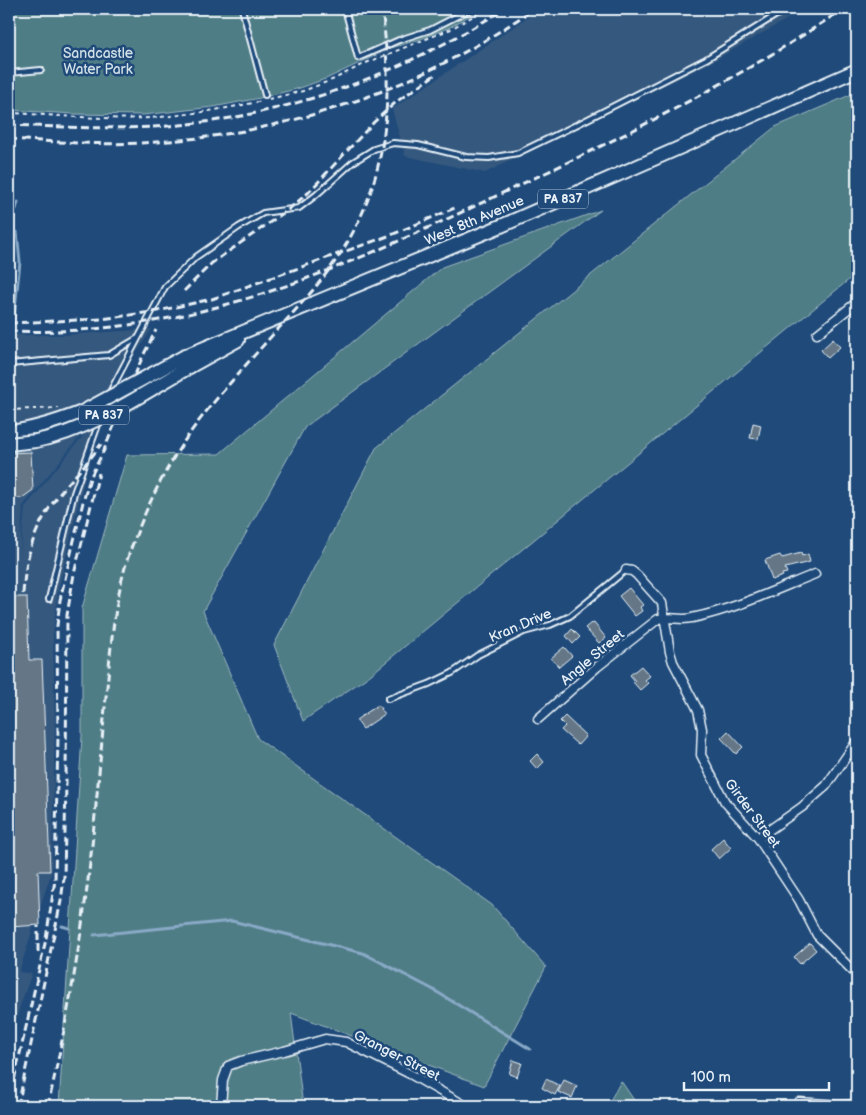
<svg xmlns="http://www.w3.org/2000/svg" width="866" height="1115" font-family="'Balsamiq Sans',sans-serif">
	<rect width="100%" height="100%" fill="#1f4a7a"/>
	<filter id="ink" filterUnits="userSpaceOnUse"><feTurbulence type="fractalNoise" baseFrequency=".02" numOctaves="2"/><feDisplacementMap in="SourceGraphic" scale="10" xChannelSelector="R" yChannelSelector="G"/><feConvolveMatrix kernelMatrix="1 2 1 2 8 2 1 2 1" color-interpolation-filters="sRGB"/></filter>
	<g filter="url(#ink)">
		<path fill="#34587e" d="M540,9h265l-97,55 -223,109 -80,-17 -13,-47z
			M152,329l-74,110 -55,67 -3,51 5,-50 61,-75 10,-3 -38,163 -5,43 2,88 -3,148 -33,101 13,1 -12,33 -11,45v-716h54z"/>
		<path fill="#4f7d86" stroke="#9cb7bf" d="M9,9h472l-31,18 -29,12 -30,9 -63,30 -28,10 -40,10 -47,9 -70,8 -69,-1 -65,-4z
			M857,92v181l-488,403 -66,45 -29,-76 102,-197 399,-321z
			M601,210l-296,217 -102,184 55,128 234,166 54,62 -62,119 -193,-73 12,93h-244l23,-370v-128l45,-153 92,-1 223,-187z
			M621,1081l17,25h-31z"/>
		<g fill="none" stroke-linecap="round" stroke-linejoin="round">
			<path stroke="#89aac7" stroke-width="3" d="M16,209l2,-7
				M12,337l8,-75 -3,-30
				M62,926l7,2
				M94,935l138,-14 131,32 69,36 98,60"/>
		</g>
		<path fill="#657786" stroke="#e8f1f8" d="M833,339l7,8 -12,11 -7,-8z
			M753,423l8,2 -3,14 -8,-1z
			M31,452l2,38 -11,8 -13,1v-46z
			M801,553l1,3 6,-2 2,8 -25,6 2,5 -5,1 1,2 -11,4 -7,-20 15,-5 2,3z
			M629,588l14,17 -3,2 2,4 -7,5 -16,-20z
			M9,597h18l2,63h13l8,211h-12l2,54 -31,2z
			M591,623l1,1 2,-1 12,15 -7,5 -14,-15z
			M572,629l8,8 -7,7 -7,-8z
			M564,647l8,9 -13,11 -8,-9z
			M641,666l9,10 -5,4 3,3 -8,7 -7,-8 2,-1 -5,-6z
			M378,705l7,9 -22,15 -7,-9z
			M565,716l21,20 -8,9 -17,-15 4,-4 -5,-5z
			M728,731l15,16 -7,7 -15,-16z
			M537,754l7,8 -7,7 -7,-8z
			M723,838l8,10 -12,11 -8,-10z
			M810,943l6,7 -16,14 -6,-7z
			M513,1060l9,3 -5,14 -8,-3z
			M546,1079l14,7 -5,9 -13,-7z
			M564,1080l13,6 -5,12 -14,-6z"/>
		<g fill="none" stroke-linecap="round" stroke-linejoin="round">
			<g stroke="#e8f1f8" stroke-width="8">
				<path id="lane" d="M242,9l23,86
					M345,9l13,49 41,-18 31,-10 41,-21
					M9,73l32,-3
					M9,364l100,-9 29,-17
					M110,392l55,-105 31,-30 43,-30 24,-14 36,-5 17,-13 37,-33 21,-13 19,-6 25,2 48,12 23,1 29,-5 60,-29 128,-65 80,-50
					M49,599l25,-106 25,-71
					M388,699l41,-15 23,-11 26,-18 46,-23 26,-7 20,-9 56,-46"/>
			</g>
			<g stroke="#e8f1f8" stroke-width="11">
				<path id="street" d="M817,334l40,-32
					M83,417l18,-6
					M626,570l6,1 5,4 25,28 8,49 3,10 25,48 4,19 -1,26 24,47 33,36 41,62 18,35 40,40
					M538,719l59,-52 61,-48c11,-3 23,2 34,-1 43,-9 83,-28 123,-44
					M850,751l7,9
					M758,838l44,-31 24,-21 31,-45
					M799,1102l40,3 18,-1
					M221,1106l2,-26 5,-14 13,-5 43,-10 41,-12 21,3 64,32 56,32"/>
			</g>
			<g stroke="#e8f1f8" stroke-width="16">
				<path id="primary" d="M185,356l316,-130 356,-156
					M191,366l47,-26
					M9,432c25,-3 50,-11 73,-20"/>
			</g>
			<path stroke="#e8f1f8" stroke-width="2" stroke-dasharray="4 4" stroke-linecap="butt" d="M269,99l34,-8 29,-11 34,-17 85,-34 34,-20
				M9,113c46,2 94,7 140,5 39,-3 76,-9 113,-17
				M483,220l19,-7
				M9,410l50,-2"/>
			<use href="#lane" stroke="#1f4a7a" stroke-width="4"/>
			<use href="#street" stroke="#1f4a7a" stroke-width="8"/>
			<use href="#primary" stroke="#1f4a7a" stroke-width="12"/>
			<path stroke="#e8f1f8" stroke-width="3" stroke-dasharray="8 4" stroke-linecap="butt" d="M9,125c48,2 96,4 144,2 126,-7 245,-51 351,-118
				M9,139c49,3 98,7 147,3 135,-9 266,-54 377,-133
				M184,291l28,-28 77,-54 19,-16 66,-71 22,-20 40,-28
				M9,323l93,-4 56,-8 54,-12 179,-64 66,-28
				M9,331c187,7 337,-64 502,-142 114,-53 227,-109 332,-180
				M23,594c3,-44 14,-75 44,-109 11,-13 24,-26 34,-41
				M38,952v-26
				M9,1102l37,-163 9,-59 3,-144 -1,-110 3,-26 23,-98 7,-24 14,-28 38,-92 14,-28
				M18,1106l43,-205 3,-23 2,-95 1,-168 7,-41 25,-101
				M48,1106c21,-93 37,-186 46,-281 5,-49 9,-99 14,-148 4,-45 9,-92 25,-134 14,-37 32,-74 54,-106 24,-34 53,-65 80,-96 31,-34 63,-66 85,-107 38,-69 40,-148 30,-225"/>
			<g stroke="#e8f1f8" stroke-width="16" stroke-linecap="butt">
				<path id="primary-bridge" d="M82,412l103,-56
					M9,444c9,-1 18,-2 27,-3 56,-11 106,-47 155,-75"/>
			</g>
			<use href="#primary-bridge" stroke="#1f4a7a" stroke-width="12"/>
		</g>
	</g>
	<g text-anchor="middle" stroke-width="5" stroke-linejoin="round" paint-order="stroke">
		<g fill="#1f4a7a" stroke="#acbfd2" stroke-width="1">
			<rect x="538" y="189.5" width="50" height="19" rx="4"/>
			<rect x="79" y="405.5" width="50" height="19" rx="4"/>
		</g>
		<g font-size="12" font-weight="bold" fill="#e8f1f8">
			<text x="563" y="203">PA 837</text>
			<text x="104" y="419">PA 837</text>
		</g>
		<g font-size="14" fill="#d1e0e7" stroke="#1f4a7a">
			<text x="98" y="58">Sandcastle<tspan x="98" dy="16">Water Park</tspan></text>
		</g>
		<g font-size="14" fill="#e8f1f8" stroke="#1f4a7a">
			<text transform="translate(474 220) rotate(-23)" y="5">West 8th Avenue</text>
			<text transform="translate(520 625) rotate(-23)" y="5">Kran Drive</text>
			<text transform="translate(592 657) rotate(-40)" y="5">Angle Street</text>
			<text transform="translate(753 813) rotate(53)" y="5">Girder Street</text>
			<text transform="translate(397 1055) rotate(27)" y="5">Granger Street</text>
		</g>
	</g>
	<rect width="866" height="1115" fill="none" stroke="#1f4a7a" stroke-width="30"/>
	<rect x="15" y="15" width="836" height="1085" fill="none" stroke="#e8f1f8" stroke-width="2" filter="url(#ink)"/>
	<path d="M684 1082v8h145v-8" fill="none" stroke="#e8f1f8" stroke-width="2.5"/>
	<text x="691" y="1082" font-size="15" fill="#e8f1f8" stroke="#1f4a7a" stroke-width="4" paint-order="stroke">100 m</text>
</svg>
